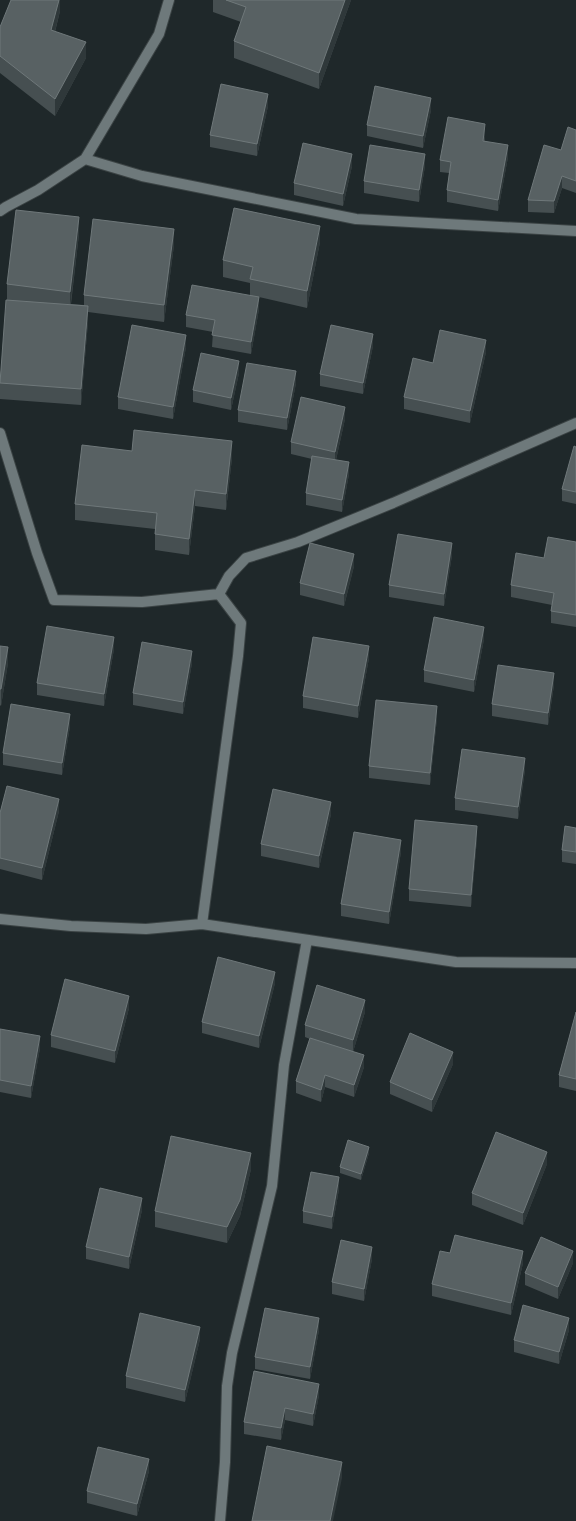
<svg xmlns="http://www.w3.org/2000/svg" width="576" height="1521" font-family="'Golos Text',sans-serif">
	<rect width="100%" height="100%" fill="#1f282a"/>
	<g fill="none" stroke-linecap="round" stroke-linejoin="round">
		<g stroke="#3b4344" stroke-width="12">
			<path id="street" d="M85,159l57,17 214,43 220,12
				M0,211l6,-4 32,-17 47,-31 74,-125 10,-34
				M0,433l37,120 17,47 88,2 77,-8 22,29 -3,33 -36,268
				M219,594l10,-18 17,-18 52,-16 95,-39 183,-80
				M0,919l71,7 75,3 56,-5 254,38 120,1
				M220,1521l5,-59 2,-76 5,-33 40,-167 12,-121 23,-125"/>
		</g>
		<use href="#street" stroke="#6e797b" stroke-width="10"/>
	</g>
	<path fill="#464f51" d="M60,0v11l-5,21 31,26 -31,58 -55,-43v-46z
		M213,0h138l-32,89 -85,-31v-17l7,-19 -28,-10z
		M268,106l-11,50 -47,-9v-12z
		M431,110l-8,38 -56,-12v-11z
		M576,130v63l-14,-5 -8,25 -26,-1v-12l33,-50z
		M485,136v5l23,16 -10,54 -51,-9v-12l2,-17 -9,-1v-12z
		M352,166l-9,40 -49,-11v-12z
		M425,166l-6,36 -55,-9v-12z
		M79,234l-8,70 13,1v-10l90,-50 -10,77 -76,-10v10l-7,83 -81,-6v-17l7,-82v-16z
		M320,242l-13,66 -48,-11v12l-8,45 -39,-7 1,-15 -27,-5v-12l64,-19v-13l-27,-6v-17z
		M373,346l-10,48 -43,-8v-12z
		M186,347l-13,72 -55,-10v-12z
		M486,352l-16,71 -66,-14v-12l29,-34z
		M239,373l-8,37 -38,-8v-12z
		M296,383l-9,47 -49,-8v-12z
		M345,419l-9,41 13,14 -7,38 -36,-7v-12l6,-34 -21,-5v-12z
		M576,447v57l-14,-3v-12z
		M132,451l100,7 -6,52 -31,-4 -6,49 -34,-5v-21l-80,-9v-16z
		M576,542v85l-25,-4v-12l1,-6 -41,-8v-12l33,-27z
		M452,555l-8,51 -55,-9v-12z
		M354,566l-10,40 -44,-11v-12z
		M484,639l-10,53 -50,-10v-12z
		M0,646l8,17 -7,43 -1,-1z
		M114,649l-10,57 -67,-11v-12z
		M369,658l-11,60 -55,-10v-12z
		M192,663l-9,51 -50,-9v-12z
		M554,685l-6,40 -56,-9v-12z
		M437,718l-7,67 -61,-7v-12z
		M70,726l-8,49 -59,-10v-12z
		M525,770l-7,49 -63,-9v-12z
		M59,811l-17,69 -42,-11v-56z
		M331,814l-12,54 -58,-12v-12z
		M576,828v36l-14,-2v-12z
		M477,838l-6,69 -62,-6v-12z
		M401,852l-12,72 -48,-8v-12z
		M275,983l-16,65 -57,-15v-11z
		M129,1008l-14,55 -64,-16v-12z
		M365,1012l-12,40 11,15 -10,30 -29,-10 -4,15 -25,-9v-12l14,-42 -5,-2v-12z
		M576,1012v79l-17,-4v-12z
		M0,1029l40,19 -9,50 -31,-6z
		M453,1064l-21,48 -42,-18v-12z
		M369,1153l-8,27 -21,-7v-6z
		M547,1164l-24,61 -51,-20v-12z
		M251,1169l-11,47 -13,27 -72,-16v-16z
		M339,1189l-7,40 -29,-6v-12z
		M142,1210l-13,59 -43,-10v-12z
		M450,1253l73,10 -12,52 -79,-19v-12z
		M372,1259l-8,42 -32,-7v-12z
		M573,1263l-15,36 -33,-14v-12z
		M319,1330l-9,49 -55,-10v-12z
		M569,1330l-10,34 -45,-12v-12z
		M200,1339l-15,63 -59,-14v-12z
		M319,1395l-6,31 -28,-6 -4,20 -37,-6v-12z
		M149,1471l-12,45 -50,-13v-12z"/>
	<path fill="#2f383a" d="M59,0h1v11l-9,36v-17z
		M345,0h6l-32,89v-16z
		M86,42v16l-31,58v-17z
		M268,94v12l-11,50v-12z
		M431,98v12l-8,38v-12z
		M485,124v12l-2,17v-12z
		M508,145v12l-10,54v-11z
		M352,154v12l-9,40v-12z
		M425,154v12l-6,36v-12z
		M562,176v12l-8,25v-12z
		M79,217v17l-9,74v-16z
		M320,226v16l-13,66v-17z
		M174,229v16l-10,77v-17z
		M259,297v12l-8,45v-12z
		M88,306v16l-7,83v-16z
		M373,334v12l-10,48v-11z
		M186,335v12l-13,72v-12z
		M486,340v12l-16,71v-12z
		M239,361v12l-8,37v-12z
		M296,371v12l-9,47v-12z
		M345,407v12l-10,45v-12z
		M232,441v17l-6,52v-16z
		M349,462v12l-7,38v-12z
		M195,490v16l-6,49v-16z
		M452,543v12l-8,51v-12z
		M354,554v12l-10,40v-12z
		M484,627v12l-10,53v-12z
		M114,637v12l-10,57v-12z
		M369,646v12l-11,60v-12z
		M8,647v16l-7,43v-17z
		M192,651v12l-9,51v-12z
		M554,673v12l-6,40v-12z
		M437,706v12l-7,67v-12z
		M70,714v12l-8,49v-12z
		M525,758v12l-7,49v-12z
		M59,799v12l-17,69v-12z
		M331,802v12l-12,54v-12z
		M477,826v12l-6,69v-12z
		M401,840v12l-12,72v-12z
		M275,972v11l-16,65v-12z
		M129,996v12l-14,55v-12z
		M365,1000v12l-12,40v-12z
		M40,1036v12l-9,50v-12z
		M453,1052v12l-21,48v-12z
		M364,1055v12l-10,30v-12z
		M325,1075v12l-4,15v-12z
		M369,1147v6l-8,27v-6z
		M547,1152v12l-24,61v-12z
		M251,1153v16l-11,47 -13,27v-16z
		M339,1177v12l-7,40v-12z
		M142,1198v12l-13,59v-12z
		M372,1247v12l-8,42v-12z
		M523,1251v12l-12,52v-12z
		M573,1251v12l-15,36v-12z
		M319,1318v12l-9,49v-12z
		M569,1318v12l-10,34v-12z
		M200,1327v12l-15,63v-12z
		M319,1384v11l-6,31v-12z
		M285,1408v12l-4,20v-12z
		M149,1459v12l-12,45v-12z
		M342,1462v16l-9,43h-3z"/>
	<path fill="#586163" stroke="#6f787a" d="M11,0h48l-8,30 35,12 -31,57 -55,-43v-29z
		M226,0h119l-26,73 -85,-32 12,-34z
		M221,84l47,10 -11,50 -47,-9z
		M375,86l56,12 -8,38 -56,-11z
		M448,117l37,7 -2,17 25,4 -10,55 -51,-10 4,-28 -11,-2z
		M568,127l8,3v51l-14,-5 -8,25 -26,-1 16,-55 17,5z
		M303,143l49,11 -9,40 -49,-11z
		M370,145l55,9 -6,36 -55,-9z
		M234,208l86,18 -13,65 -57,-12 3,-12 -30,-7z
		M16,210l63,7 -9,75 -63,-8z
		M93,219l81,10 -10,76 -80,-10z
		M192,285l67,12 -8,45 -39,-7 3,-15 -29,-5z
		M6,300l82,6 -7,83 -81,-6z
		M132,325l54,10 -13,72 -55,-10z
		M331,325l42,9 -10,49 -43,-9z
		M440,330l46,10 -16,71 -66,-14 9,-39 20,5z
		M201,353l38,8 -8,37 -38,-8z
		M247,363l49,8 -9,47 -49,-8z
		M301,397l44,10 -10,45 -44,-10z
		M134,430l98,11 -6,53 -31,-4 -6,49 -34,-5 2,-21 -82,-9 7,-59 50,6z
		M574,446l2,1v45l-14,-3z
		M312,456l37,6 -7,38 -36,-7z
		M398,534l54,9 -8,51 -55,-9z
		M548,537l28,5v73l-25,-4 3,-18 -43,-8 5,-32 28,5z
		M310,543l44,11 -10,40 -44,-11z
		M434,617l50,10 -10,53 -50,-10z
		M47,626l67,11 -10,57 -67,-11z
		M313,637l56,9 -11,60 -55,-10z
		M142,642l50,9 -9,51 -50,-9z
		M0,646l8,1 -7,42h-1z
		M498,665l56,8 -6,40 -56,-9z
		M376,700l61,6 -7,67 -61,-7z
		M11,704l59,10 -8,49 -59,-10z
		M462,749l63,9 -7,49 -63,-9z
		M7,786l52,13 -17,69 -42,-10v-45z
		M273,789l58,13 -12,54 -58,-12z
		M415,820l62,6 -6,69 -62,-6z
		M565,826l11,2v24l-14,-2z
		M354,832l47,8 -12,72 -48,-8z
		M218,957l57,15 -16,64 -57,-14z
		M65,979l64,17 -14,55 -64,-16z
		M317,985l48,15 -12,40 -48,-15z
		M576,1012v67l-17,-4z
		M0,1029l40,7 -9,50 -31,-6z
		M410,1033l43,19 -21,48 -42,-18z
		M310,1038l54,17 -10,30 -29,-10 -4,15 -25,-9z
		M496,1132l51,20 -24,61 -51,-20z
		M171,1136l80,17 -11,47 -13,27 -72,-16z
		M348,1140l21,7 -8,27 -21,-7z
		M311,1172l28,5 -7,40 -29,-6z
		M100,1188l42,10 -13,59 -43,-10z
		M455,1235l68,16 -12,52 -79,-19 8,-33 10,2z
		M541,1237l32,14 -15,36 -33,-14z
		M341,1240l31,7 -8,42 -32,-7z
		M523,1305l46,13 -10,34 -45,-12z
		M265,1308l54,10 -9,49 -55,-10z
		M140,1313l60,14 -15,63 -59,-14z
		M254,1371l65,13 -6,30 -28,-6 -4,20 -37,-6z
		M267,1446l75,16 -12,59h-78z
		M98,1447l51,12 -12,45 -50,-13z"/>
</svg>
